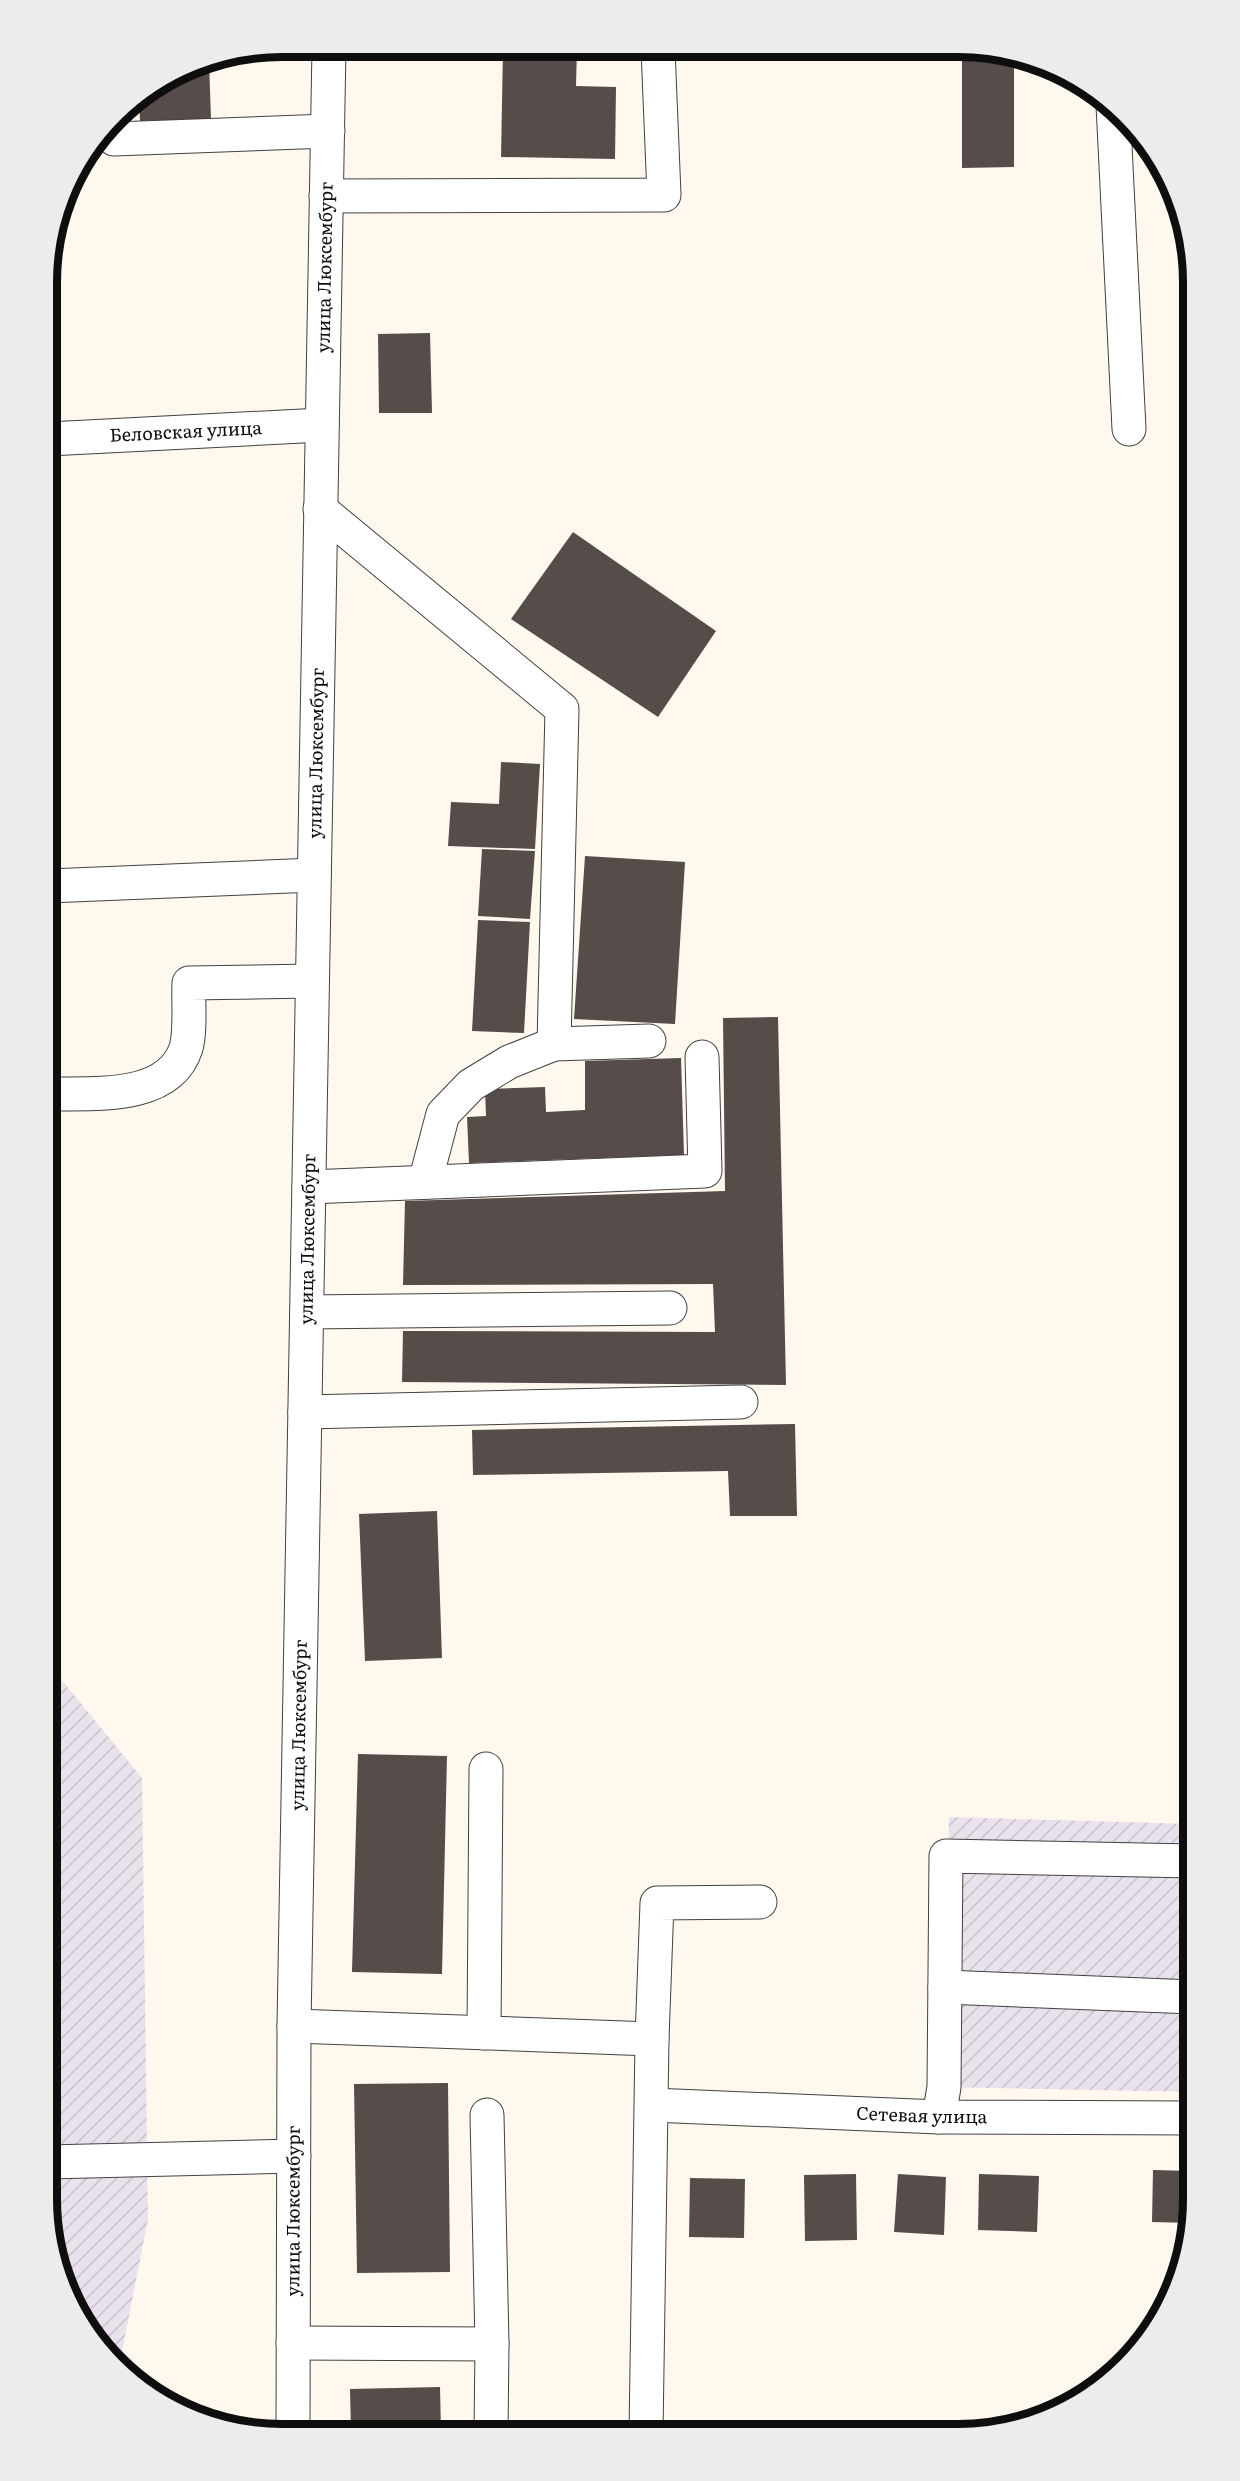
<svg xmlns="http://www.w3.org/2000/svg" width="1240" height="2481" font-family="Literata,serif">
	<defs>
		<pattern id="industrial-furrows" width="10" height="10" patternUnits="userSpaceOnUse" patternTransform="scale(1.5)"><rect width="10" height="10" fill="#e9e2ec"/><path d="M-1 1l2-2M0 10L10 0M9 11l2-2" fill="none" stroke="#c7c1c9"/></pattern>
	</defs>
	<rect width="100%" height="100%" fill="#fff8ee"/>
	<path fill="url(#industrial-furrows)" d="M47,1662l95,116 6,441 -29,148 -33,-38 -27,-55 -12,-75z
		M949,1817l244,7v268l-249,-5z"/>
	<path fill="#564c4a" d="M503,48h74l-1,38 40,1 -1,72 -114,-2z
		M866,50l137,1 11,4v112l-52,1v-114h-97z
		M209,61l2,58 -71,2 -1,-24 53,-33z
		M430,333l2,80h-53l-1,-79z
		M573,532l143,99 -58,86 -147,-98z
		M501,762l39,2 -5,85 -87,-3 3,-44 48,2z
		M482,849l53,2 -5,68 -52,-3z
		M585,856l100,6 -10,162 -101,-5z
		M478,920l52,2 -6,111 -52,-2z
		M778,1017l8,368 -384,-3 1,-51 312,1 -2,-48 -310,1 2,-84 320,-10 -2,-173z
		M681,1058l3,97 -215,8 -2,-46 19,-1 -1,-27 60,-2 1,25 39,-2v-49z
		M795,1424l2,92h-67l-2,-45 -255,4 -1,-45z
		M437,1511l5,147 -77,3 -6,-147z
		M358,1754l89,2 -5,218 -90,-2z
		M448,2083l2,189 -93,1 -3,-189z
		M1153,2170l40,1 -2,52 -39,-1z
		M856,2174l1,66 -52,1 -1,-66z
		M898,2174l48,3 -2,58 -50,-3z
		M979,2174l60,2 -2,56 -59,-2z
		M690,2178l55,1 -1,59 -55,-1z
		M440,2387l1,46h-90l-1,-44z"/>
	<g fill="none" stroke-linecap="round" stroke-linejoin="round">
		<g stroke="#414141" stroke-width="35">
			<g id="minor">
				<path d="M1113,105l16,324"/>
				<path d="M113,123l1,16 214,-8"/>
				<path d="M326,196l338,-1 -6,-146"/>
				<path id="s1" d="M48,439l274,-14"/>
				<path d="M320,509l242,200 -8,335 95,-3"/>
				<path d="M48,886l266,-11"/>
				<path d="M48,1094c45,-1 121,7 138,-46 5,-17 2,-47 3,-65l123,-2"/>
				<path d="M425,1182l18,-68 28,-29 38,-23 45,-18"/>
				<path d="M309,1187l396,-16 -3,-114"/>
				<path d="M307,1312l363,-4"/>
				<path d="M305,1412l436,-10"/>
				<path d="M945,1987l248,10"/>
				<path d="M294,2026l358,13"/>
				<path d="M484,2033l2,-264"/>
				<path id="s2" d="M652,2105l287,12 254,1"/>
				<path d="M939,2117l5,-30 2,-231 247,5"/>
				<path d="M47,2162l247,-6"/>
				<path d="M293,2343l199,1 -5,-229"/>
				<path id="s3" d="M293,2433l1,-407 35,-1979"/>
				<path d="M491,2433l1,-89"/>
				<path d="M646,2434l6,-395 5,-136 103,-1"/>
			</g>
		</g>
		<use href="#minor" stroke="#fff" stroke-width="33"/>
	</g>
	<g text-anchor="middle" stroke-width="6" stroke-linejoin="round" paint-order="stroke">
		<g font-size="18" fill="#0e0e0e" stroke="#fff">
			<text dy="6" stroke="none"><textPath href="#s3" startOffset="2166">улица Люксембург</textPath></text>
			<text dy="6" stroke="none"><textPath href="#s1" startOffset="138">Беловская улица</textPath></text>
			<text dy="6" stroke="none"><textPath href="#s3" startOffset="1680">улица Люксембург</textPath></text>
			<text dy="6" stroke="none"><textPath href="#s3" startOffset="1194">улица Люксембург</textPath></text>
			<text dy="6" stroke="none"><textPath href="#s3" startOffset="708">улица Люксембург</textPath></text>
			<text dy="6" stroke="none"><textPath href="#s2" startOffset="270">Сетевая улица</textPath></text>
			<text dy="6" stroke="none"><textPath href="#s3" startOffset="222">улица Люксембург</textPath></text>
		</g>
	</g>
	<path d="M0 0H1240V2481H0ZM282 57H958A225 225 0 0 1 1183 282V2199A225 225 0 0 1 958 2424H282A225 225 0 0 1 57 2199V282A225 225 0 0 1 282 57Z" fill="#ececec" fill-rule="evenodd"/>
	<path fill="none" stroke="#0e0e0e" stroke-width="8" d="M282 57H958A225 225 0 0 1 1183 282V2199A225 225 0 0 1 958 2424H282A225 225 0 0 1 57 2199V282A225 225 0 0 1 282 57Z"/>
</svg>
